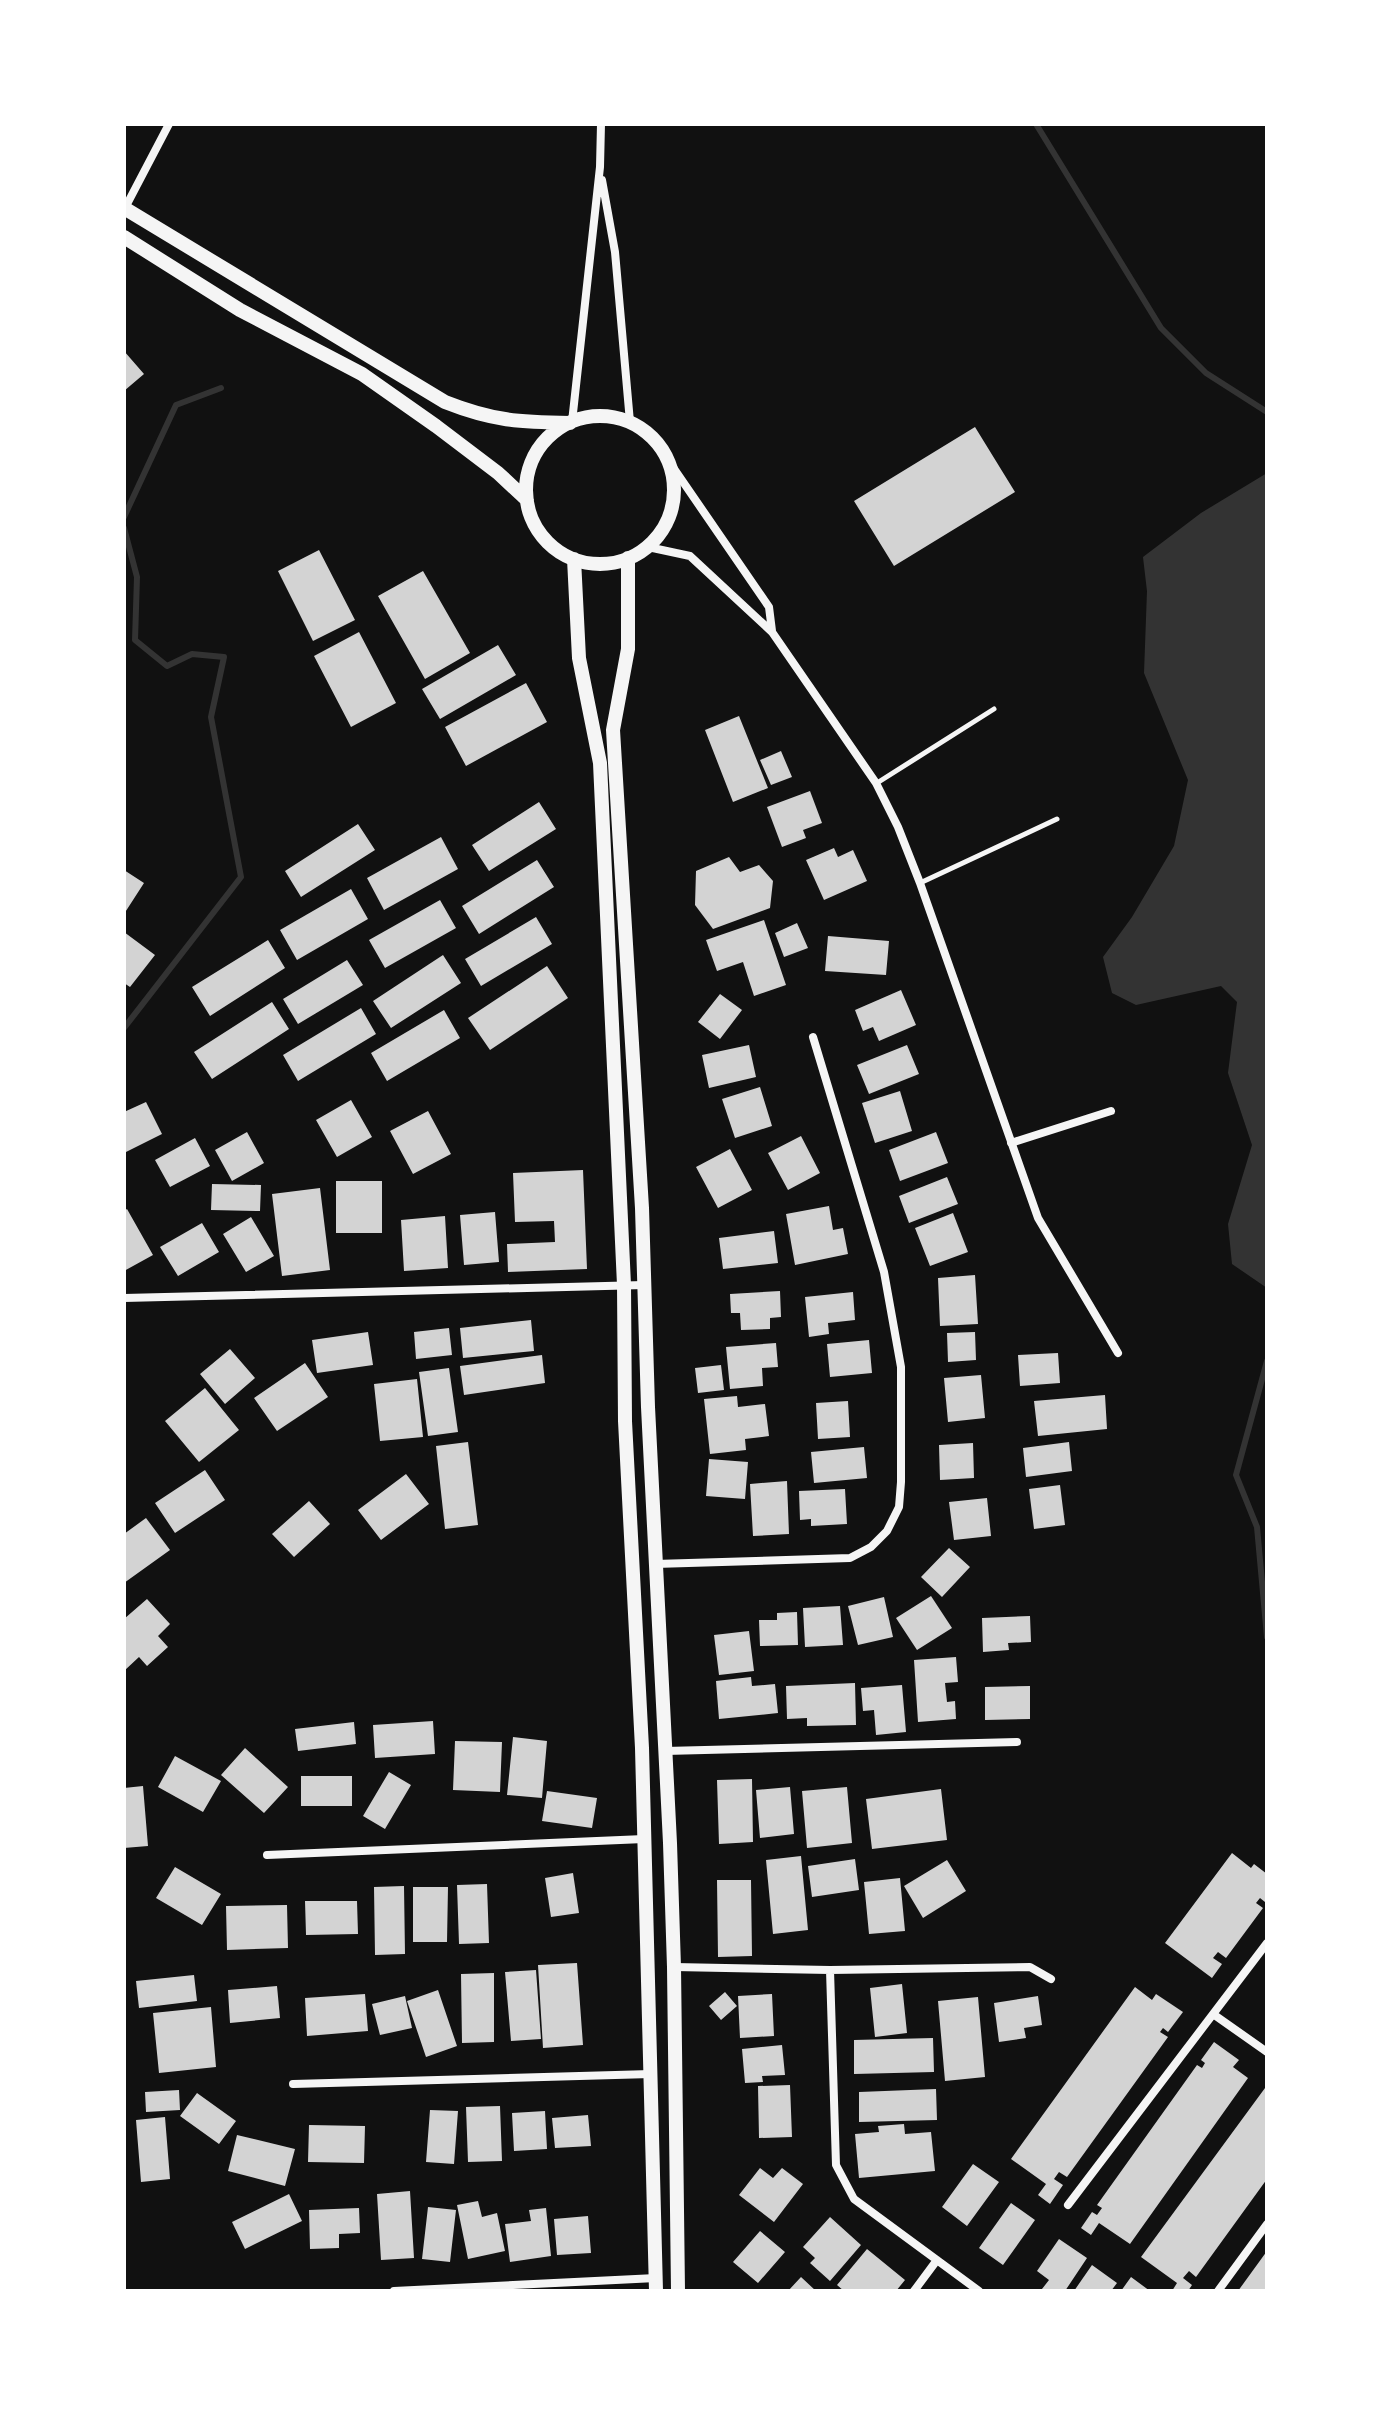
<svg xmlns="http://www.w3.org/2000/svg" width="1391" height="2415" font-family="'Source Sans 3',sans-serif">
	<rect width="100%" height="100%" fill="#111"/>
	<path fill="#333" d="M1267,473v815l-35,-24 -4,-40 24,-79 -24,-72 9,-71 -16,-16 -85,19 -24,-12 -9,-36 29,-40 42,-71 14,-66 -44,-107 3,-82 -4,-34 58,-44z"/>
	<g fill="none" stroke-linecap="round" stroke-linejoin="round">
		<path stroke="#333" stroke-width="6" d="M1036,124l125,204 45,45 61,39
			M124,517l52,-112 45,-17
			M124,528l13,49 -2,63 32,26 25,-12 32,3 -13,60 30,160 -117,151
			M1267,1361l-31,114 21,52 10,110"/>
	</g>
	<path fill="#d3d3d3" d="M124,351l20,23 -20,17z
		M975,427l40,65 -121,74 -40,-65z
		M319,550l36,70 -42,21 -35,-70z
		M423,571l47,82 -45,26 -47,-83z
		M359,632l37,71 -45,24 -37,-71z
		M498,645l18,30 -76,44 -18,-30z
		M526,683l21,39 -81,44 -21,-39z
		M739,716l29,72 -35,14 -28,-72z
		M781,751l11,26 -21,8 -11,-25z
		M810,791l12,32 -19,7 3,8 -24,9 -15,-40z
		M539,802l17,27 -67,42 -17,-26z
		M358,824l17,26 -74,47 -16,-26z
		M441,837l17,32 -74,41 -17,-32z
		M834,848l4,9 15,-7 14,31 -43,19 -18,-40z
		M729,857l11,15 19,-7 14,16 -3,27 -57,21 -18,-24 1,-34z
		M537,860l17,27 -75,47 -17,-28z
		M124,870l20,13 -20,31z
		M351,889l17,30 -71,41 -17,-30z
		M440,900l16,28 -71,40 -16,-28z
		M536,917l16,27 -71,42 -16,-27z
		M764,920l22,65 -32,11 -11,-34 -26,9 -11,-31z
		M797,923l11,25 -24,9 -9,-24z
		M124,932l31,23 -25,32 -6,-4z
		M828,936l61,5 -3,34 -61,-4z
		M268,940l17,28 -75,48 -18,-29z
		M443,955l18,28 -70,45 -18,-27z
		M347,960l16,25 -65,39 -15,-25z
		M547,966l21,32 -78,52 -22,-32z
		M901,990l15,35 -37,16 -6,-14 -10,4 -8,-21z
		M720,994l22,16 -22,29 -22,-17z
		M272,1002l17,27 -77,50 -18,-27z
		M361,1008l15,26 -78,47 -15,-26z
		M444,1010l16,28 -73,43 -16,-28z
		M749,1045l7,32 -47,11 -7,-33z
		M907,1045l12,29 -50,20 -12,-29z
		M760,1087l12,39 -37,12 -13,-39z
		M900,1091l12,40 -37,12 -13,-40z
		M351,1100l21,37 -35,20 -21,-37z
		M146,1102l16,32 -38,19v-41z
		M428,1111l23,43 -38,20 -23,-43z
		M247,1132l17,31 -32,18 -17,-31z
		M936,1132l12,31 -48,18 -11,-31z
		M801,1136l19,37 -32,17 -20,-37z
		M195,1138l15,28 -40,21 -15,-27z
		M730,1149l22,41 -34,18 -22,-41z
		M583,1170l4,99 -79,3 -1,-28 48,-2 -1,-21 -39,1 -2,-49z
		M947,1177l11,27 -49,19 -10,-27z
		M336,1181h46v52h-46z
		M212,1184l49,1 -1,26 -49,-1z
		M320,1188l10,82 -48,6 -10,-82z
		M829,1206l4,24 10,-2 5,26 -53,11 -9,-51z
		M127,1209l26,46 -29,16v-60z
		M495,1212l4,50 -35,3 -4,-50z
		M953,1213l15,39 -38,14 -15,-38z
		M445,1216l3,52 -44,3 -3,-51z
		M251,1217l23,39 -28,16 -23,-38z
		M202,1223l17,29 -41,24 -18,-29z
		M774,1231l4,32 -55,6 -4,-31z
		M975,1275l3,49 -38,2 -2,-48z
		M780,1291l1,26 -11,1v11l-29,1 -1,-17h-9l-1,-19z
		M853,1292l2,28 -27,3 1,11 -20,3 -4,-40z
		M531,1320l3,31 -71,7 -3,-30z
		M449,1328l3,27 -36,4 -2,-27z
		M368,1332l5,33 -56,8 -5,-33z
		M975,1332l1,28 -28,2 -1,-29z
		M869,1340l3,33 -42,4 -3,-33z
		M776,1343l2,24 -16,1 1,18 -33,3 -4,-42z
		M230,1349l25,29 -30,26 -25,-30z
		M1058,1353l2,30 -40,3 -2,-31z
		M542,1355l3,28 -81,12 -4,-29z
		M305,1363l23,34 -51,34 -23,-33z
		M721,1365l3,25 -26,3 -3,-25z
		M449,1368l9,64 -30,4 -9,-64z
		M981,1375l4,43 -37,4 -4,-44z
		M417,1379l6,58 -43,4 -6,-57z
		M205,1388l34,42 -40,32 -34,-41z
		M1105,1395l2,34 -69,7 -4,-35z
		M737,1396l1,11 27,-3 4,32 -24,3 1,11 -36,4 -6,-55z
		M848,1401l2,36 -32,2 -2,-36z
		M468,1442l10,83 -33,4 -9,-83z
		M1069,1442l3,29 -46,6 -3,-29z
		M973,1443l1,35 -34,2 -1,-35z
		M864,1447l3,31 -53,5 -3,-31z
		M709,1459l39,3 -3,37 -39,-3z
		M205,1470l20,30 -50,33 -20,-30z
		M406,1474l23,30 -48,36 -23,-30z
		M787,1481l2,53 -36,2 -3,-52z
		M1060,1485l5,40 -31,4 -5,-40z
		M845,1489l2,35 -36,2v-7l-11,1 -1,-29z
		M987,1498l4,38 -37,4 -5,-38z
		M309,1501l21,23 -36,33 -22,-23z
		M146,1518l24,32 -46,33v-49z
		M949,1548l21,19 -28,30 -21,-20z
		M931,1596l21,32 -35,22 -21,-32z
		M884,1597l9,40 -35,8 -10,-39z
		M147,1599l23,25 -12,12 10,11 -21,19 -8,-9 -15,14v-52z
		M840,1606l3,39 -38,2 -2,-39z
		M797,1612l1,33 -38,1 -1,-26h18v-7z
		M1030,1616l1,26 -23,1 1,7 -26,2 -1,-34z
		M749,1631l5,40 -35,4 -5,-40z
		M956,1657l2,25 -13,1 2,19 8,-1 1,18 -38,3 -4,-62z
		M751,1677l1,9 23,-2 3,29 -59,6 -3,-38z
		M855,1683l1,42 -49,1v-8l-20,1 -1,-33z
		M902,1685l4,47 -30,3 -2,-25 -11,1 -2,-23z
		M1030,1686v33l-45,1v-33z
		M433,1721l2,33 -60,4 -2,-33z
		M354,1722l2,22 -58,7 -3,-22z
		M513,1737l34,4 -5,57 -35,-3z
		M455,1741l47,1 -2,50 -47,-2z
		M245,1748l43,39 -24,26 -43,-38z
		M175,1756l46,25 -18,31 -45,-25z
		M389,1772l22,13 -26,44 -22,-13z
		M301,1776h51v30h-51z
		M752,1779l1,63 -34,2 -2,-64z
		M143,1786l5,60 -24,2v-60z
		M790,1787l4,47 -34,4 -4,-48z
		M847,1787l5,56 -45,5 -5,-57z
		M941,1789l6,51 -75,9 -6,-50z
		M547,1791l50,7 -5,30 -50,-7z
		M1232,1853l19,15 3,-4 13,10v26l-2,2 -5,-4 -4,5 7,5 -37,50 -8,-6 -5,6 9,6 -10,14 -47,-35z
		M801,1856l7,74 -35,4 -7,-74z
		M855,1859l4,31 -47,7 -4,-31z
		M947,1860l19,31 -43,27 -19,-32z
		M175,1867l46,27 -19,31 -46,-27z
		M573,1873l6,40 -28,4 -6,-39z
		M900,1878l5,53 -36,3 -5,-52z
		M717,1880h34l1,76 -34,1z
		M487,1884l2,59 -30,1 -2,-59z
		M404,1886l1,68 -30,1 -1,-68z
		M413,1887h35l-1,55h-34z
		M305,1901h52l1,33 -52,1z
		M287,1905l1,43 -61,2 -1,-44z
		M577,1963l6,82 -40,3 -5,-83z
		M536,1970l5,69 -30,2 -6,-69z
		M494,1973v69l-32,1 -1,-69z
		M194,1975l3,26 -58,7 -3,-27z
		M902,1984l5,49 -32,4 -5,-49z
		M277,1986l3,32 -50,5 -2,-33z
		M1135,1987l17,13 4,-6 27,18 -15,20 -5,-4 -3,4 8,5 -101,140 -8,-5 -5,7 9,6 -13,19 -12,-9 8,-11 -35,-25z
		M438,1990l19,56 -31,11 -19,-56z
		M725,1992l12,14 -16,14 -12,-14z
		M365,1994l3,37 -61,5 -2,-38z
		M772,1994l2,42 -34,2 -2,-42z
		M405,1996l7,32 -32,7 -8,-31z
		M1038,1996l4,29 -18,3 2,10 -27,4 -5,-39z
		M978,1997l7,80 -40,4 -7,-80z
		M211,2007l5,60 -57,6 -6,-60z
		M933,2038l1,34 -80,2v-34z
		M1214,2042l25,18 -6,7 15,11 -118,166 -31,-21 -8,12 -10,-7 11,-16 5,3 5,-7 -5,-3 100,-140 5,3 3,-5 -4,-3z
		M782,2045l3,30 -23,1 1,6 -18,1 -3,-34z
		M790,2085l2,52 -33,1 -1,-52z
		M1265,2088l2,1v90l-71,98 -7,-6 -6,7 9,7 -4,6h-16l5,-8 -36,-26z
		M936,2089l1,31 -78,2v-30z
		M179,2090l1,20 -34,2 -1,-20z
		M197,2093l39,28 -17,23 -39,-28z
		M500,2106l2,55 -34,1 -2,-55z
		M430,2110l28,1 -4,53 -28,-2z
		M545,2111l2,38 -33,2 -2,-38z
		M588,2115l3,31 -36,2 -3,-30z
		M165,2117l5,62 -29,3 -5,-62z
		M904,2124l1,10 26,-2 4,39 -76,7 -4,-44 24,-2 -1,-6z
		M309,2125l56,1 -1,37 -56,-1z
		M237,2135l58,14 -10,37 -57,-15z
		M973,2164l26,18 -32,44 -25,-19z
		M760,2168l13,10 9,-10 21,16 -29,38 -35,-27z
		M410,2191l4,67 -33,2 -4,-66z
		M289,2194l13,27 -57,28 -13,-27z
		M478,2201l4,16 15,-4 8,38 -37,8 -11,-54z
		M1011,2203l24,17 -32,45 -24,-17z
		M428,2207l28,3 -6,52 -28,-3z
		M359,2208l1,25 -21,1v14l-29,1 -1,-39z
		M546,2208l5,48 -41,6 -5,-38 26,-3 -2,-11z
		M588,2216l3,37 -34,2 -3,-36z
		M830,2217l31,28 -31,36 -20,-18 5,-5 -12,-11z
		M760,2231l25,21 -27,31 -25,-21z
		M1059,2239l28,19 -22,33h-19l-4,-2 7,-9 -12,-9z
		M867,2249l38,31 -9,11h-52l-7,-6z
		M1267,2251v40h-29z
		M1092,2265l25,18 -6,8h-37z
		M801,2277l15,14h-28z
		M1131,2277l19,14h-29z"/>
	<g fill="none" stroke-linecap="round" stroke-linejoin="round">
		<path stroke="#f5f5f5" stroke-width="5" d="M877,783l117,-74
			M920,883l137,-64"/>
		<path stroke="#f5f5f5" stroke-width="8" d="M602,180l13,72 15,170
			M125,208l44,-84
			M572,422l28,-255 1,-43
			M668,460l101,147 3,24
			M648,547l42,9 82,76 104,151 22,44 22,56 118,335 80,135
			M1011,1143l100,-32
			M124,1298l520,-13
			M655,1564l195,-6 21,-11 16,-16 12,-24 2,-25v-115l-17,-95 -71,-235
			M665,1751l352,-9
			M267,1855l377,-16
			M674,1967l156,3 200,-3 21,12
			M830,1970l6,195 18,34 125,92
			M1213,2014l54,38
			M293,2084l358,-10
			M1068,2205l199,-262
			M394,2291l262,-13
			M914,2291l23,-31
			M1218,2291l49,-67"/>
		<path stroke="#f5f5f5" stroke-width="14" d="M124,208l321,194c48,19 74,20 125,21
			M124,237l116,73 122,64 74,52 62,47 29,27
			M526 490a74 74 0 1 1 148 0a74 74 0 1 1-148 0Z
			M628,558v91l-15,81 29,478 6,199 22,436 4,124 4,324
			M574,559l5,99 21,105 24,522 1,136 17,327 14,543"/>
	</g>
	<rect width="1391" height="2415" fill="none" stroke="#ffffff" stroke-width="252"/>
</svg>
